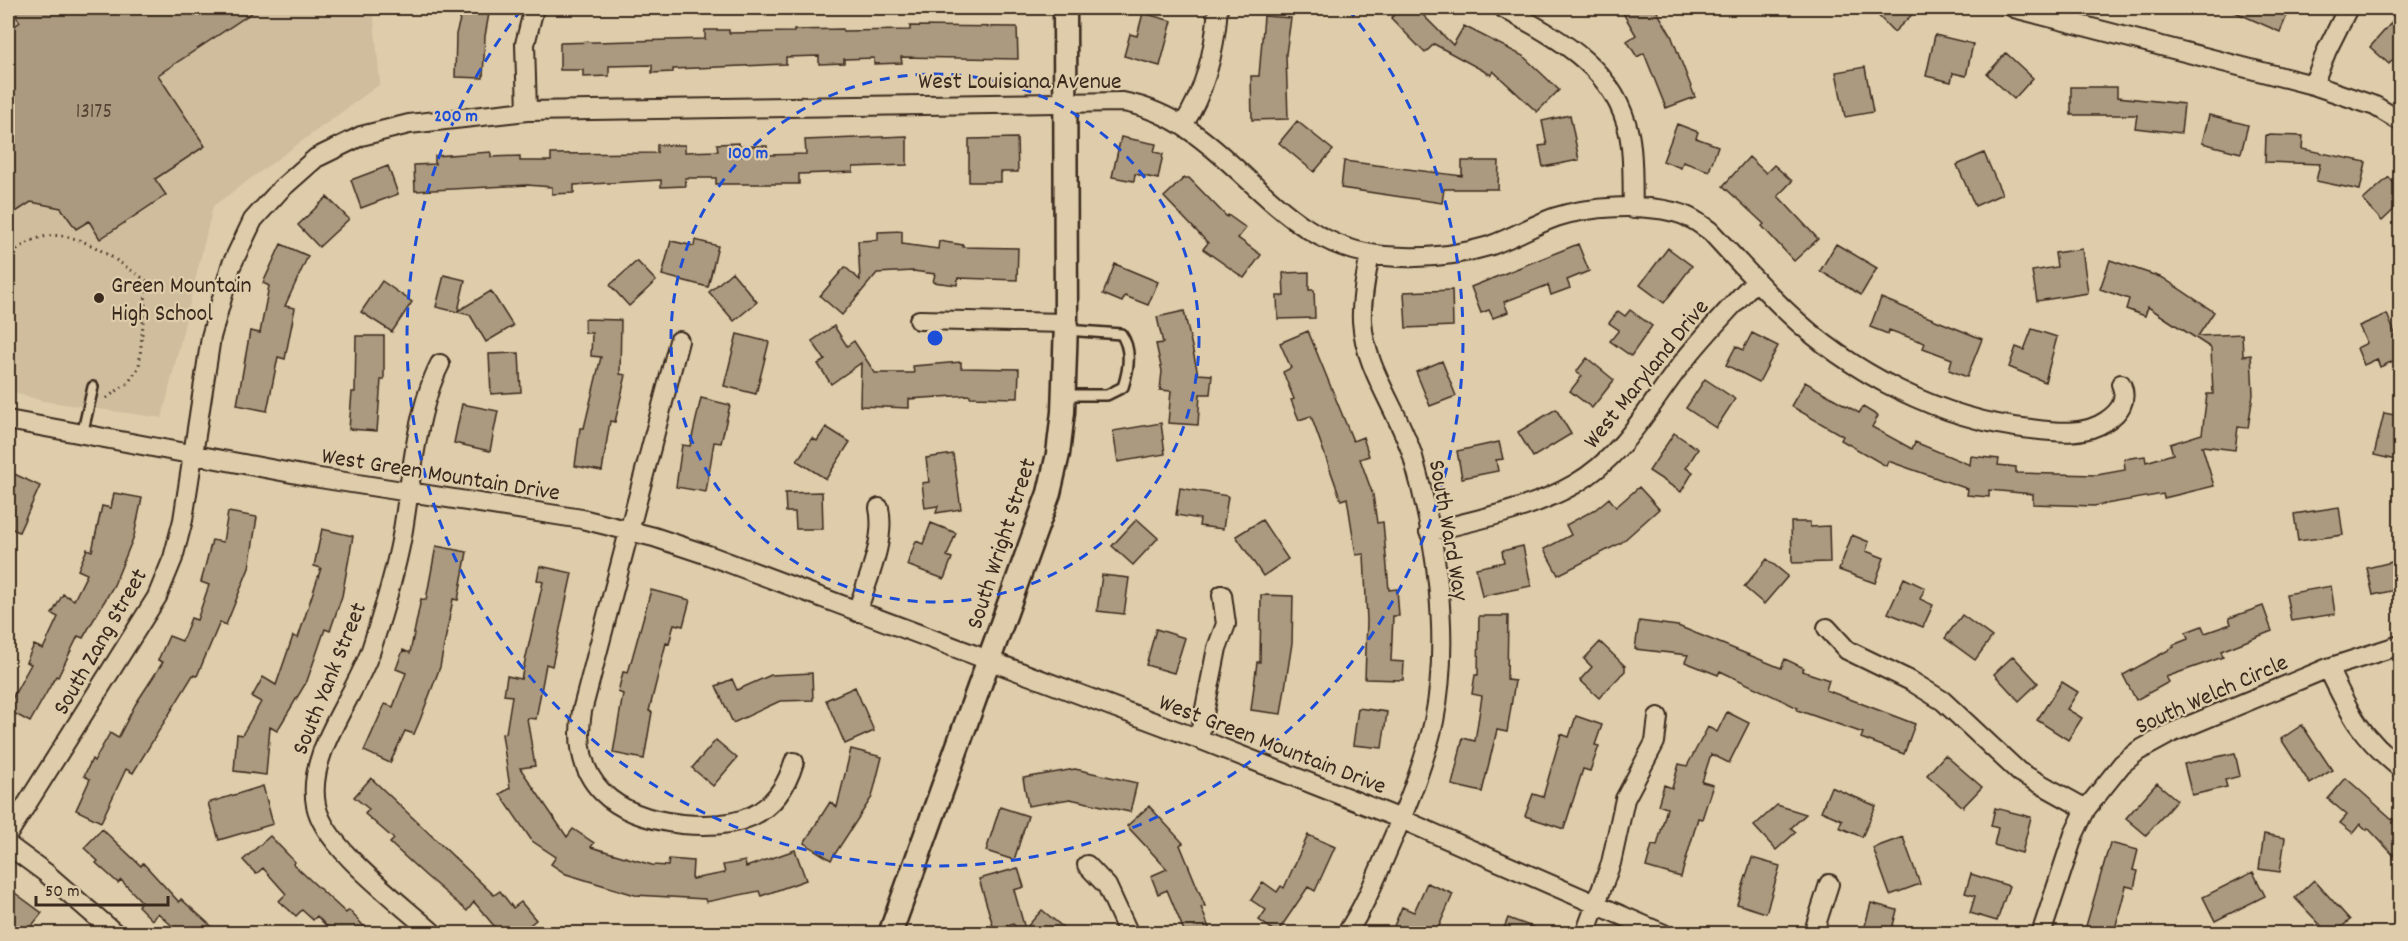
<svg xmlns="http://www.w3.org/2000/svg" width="2408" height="941" font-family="Dekko,sans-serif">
	<rect width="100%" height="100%" fill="#deccaa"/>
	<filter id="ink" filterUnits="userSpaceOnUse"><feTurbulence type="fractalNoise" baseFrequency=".0167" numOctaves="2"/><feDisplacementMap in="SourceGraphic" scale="12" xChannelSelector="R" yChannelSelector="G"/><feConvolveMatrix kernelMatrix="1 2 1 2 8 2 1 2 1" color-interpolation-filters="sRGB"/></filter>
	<g filter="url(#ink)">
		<path fill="#cfbd9d" d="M8,8h365l7,76 -167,122 -51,212 -119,-17 -35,-11z"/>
		<path fill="#ab9a7f" stroke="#3b2a1e" stroke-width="1.5" d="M10,8h249l-101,67 47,71 -50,33 11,16 -66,44 -11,-18 -13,8 -15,-21 -30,-6 -23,15v-186l12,-9z
			M463,8h27l-5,28 -2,42 -28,-1 1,-43z
			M1402,8h29l-8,7 30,30 11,-19 59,30 36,34 -22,22 -44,-41 -2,4 -57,-31 -9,9 -34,-35z
			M1620,8h35l16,27 24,62 -29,11 -22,-55 -7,4 -10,-16 9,-6z
			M1871,8h48l-25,24z
			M2226,8h64l-10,24z
			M1143,13l29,8 -12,45 -36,-10 6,-22 7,2z
			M2400,13v39l-11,12 -19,-17z
			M1264,16l27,2 -5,36 2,65 -36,1 -1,-44h8z
			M910,26l107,1 1,32 -117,-2 1,6 -28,1v-6l-30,1v4l-25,1v-8l-33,1v7l-113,5v3l-21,1v-8l-43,1v10l-26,1v-7h-23v-27l145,-4v-9h24v3l65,-1v-2l49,-1v2l67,-1z
			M1935,35l38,9 -7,32 -13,-3 -2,9 -25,-6z
			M2006,53l27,25 -19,21 -27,-25z
			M1865,67l8,45 -28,5 -9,-45z
			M2071,87h46v10l67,7 -3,29 -46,-5 2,-13h-66z
			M1570,115l9,45 -36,7 -4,-21 8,-1 -5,-24z
			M2209,115l39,10 -7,28 -39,-10z
			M1297,121l36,29 -19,22 -35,-29z
			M1677,124l21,8 -2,6 22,8 -9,25 -26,-9 -2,6 -18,-7z
			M2266,135l37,1 -1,13 64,13 -6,28 -44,-9 4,-17 -55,-2z
			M907,136v29l-54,2v5l-54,2v10h-83v-6h-31l1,8 -25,1v-7l-87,5v8l-22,1v-7l-25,-2 -112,6 -1,-26 21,-1v-8l56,-4v5l29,-1v5h31v-7l106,-1v-8h28v7l33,-1 -1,-7 22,-1v3h28v9l39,-1 -1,-14z
			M1121,137l35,7 -2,8 9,2 -5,25 -23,-5 -1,7 -22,-4z
			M1017,138l1,34h-17v10h-32v-43z
			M1984,153l18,41 -27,12 -18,-41z
			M1749,157l17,16 8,-8 18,16 -14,15 40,43 -24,22 -32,-35 2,-2 -41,-38z
			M1344,161l118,15v-15h37l-1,28h-54l-2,14 -101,-15z
			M388,166l10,28 -37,14 -10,-28z
			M2389,177l11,14v13l-18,17 -19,-21z
			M1184,178h5l38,39 1,-2 18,13 -8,10 23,17 -17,23 -41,-29 5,-6 -44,-46z
			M327,197l22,22 -30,28 -21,-22z
			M902,231v13l36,5 1,-8 24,4v2l55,1 -1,32 -59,-2 -1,7 -24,-3 2,-8 -22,-3 -36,2 -35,42 -22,-19 25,-29 15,13 -2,-39 20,-1v-8z
			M695,240l23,6 -10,41 -46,-12 9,-34 23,5z
			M281,244l27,12 -23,50 10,2 -10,51 -7,-2 -11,54 -30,-6 13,-74 10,2 9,-47 -6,-3z
			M1578,244l11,27 -22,9 3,8 -19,7 -3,-10 -44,17 4,10 -15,6 -4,-8 -8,3 -10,-26z
			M1836,244l41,24 -16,27 -41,-24z
			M1668,248l24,18 -28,37 -24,-18z
			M2082,249l6,44 -51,8 -5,-30 25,-4 -2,-14z
			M2110,260l53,18 51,34 -16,24 44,-2 1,22 8,-1 2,39 -5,34 -10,-1 -3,23 -33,-4 12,40 -50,12 -1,-4 -69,12 -61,-2v-10l-44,-4v7l-22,-2 1,-6 -80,-28 -2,5 -45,-26 2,-4 -52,-30 14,-24 54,31 4,-6 15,9 -6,11 40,22 3,-7 55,23 1,-9 28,3 -1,6 18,2v6l81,2 28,-5 -1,-11 21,-3 1,6 27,-8 -3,-10 32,-10 5,-40h6l-2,-46 -63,-41 -3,9 -19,-7 3,-10 -29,-10z
			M637,261l19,20 -27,25 -19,-21z
			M1115,264l43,18 -10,23 -23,-9 -3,6 -19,-8z
			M732,272l25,30 -23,19 -25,-29z
			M1309,272v18h5l1,28 -37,1 -1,-23h7l-1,-23z
			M444,275l21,5 -7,31 33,-20 22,35 -27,16 -16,-27 -34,-8z
			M382,281l30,21 -20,30 -31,-20z
			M1452,290l1,36 -47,2 -2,-36z
			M1881,298l101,41 -15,38 -18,-7 3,-11 -29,-11 2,-5 -36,-13 -1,4 -18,-7z
			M1630,310l22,16 -21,30 -21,-15 9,-11 -10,-7 9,-12 7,5z
			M1184,311l14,63 14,1 -2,19h-10l-2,31 -30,-2 3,-32 -11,-1 2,-19 -6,-27 7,-1 -6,-26z
			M2387,314l13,32v12l-20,9 -3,-8 -13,6 -7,-17 10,-5 -8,-17z
			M585,319l36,1 -1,54 6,1 -11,47 -5,-1 -8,50 -27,-5 5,-38h4l17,-71 -10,-1 1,-23h-7z
			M834,326l13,20 7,-5 21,32h39l-1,-7 48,-4v6l58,1 -1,29 -48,-1v-2l-61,4v9l-49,-2 1,-43 -30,21 -13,-20 7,-4 -13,-19z
			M2032,329l25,8 -12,45 -36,-15 7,-20 8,3z
			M1308,331l45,110 10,-4 6,19 -9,3 13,36 4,28 6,-1 6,68 8,-1 2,27h-6l-2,45 13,1 -1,18 -38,-1 2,-58 -3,-67 -8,1 -9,-57 -6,2 -30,-84 -12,4 -8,-20 3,-1 -11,-27 8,-4 -11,-25z
			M1752,333l26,13 -19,36 -33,-17 10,-19 7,4z
			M737,334l32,8 -13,52 -32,-8z
			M356,336h28v44h-3l-4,51 -28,-2 3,-37h3z
			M519,353l2,39 -30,2 -2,-40z
			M1587,358l27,22 -22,28 -22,-17 12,-15 -6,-4z
			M1442,361l14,35 -26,10 -14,-34z
			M1705,379l30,20 -19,29 -30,-20z
			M701,398l29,7 -9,38 -7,-1 -8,50 -30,-5 6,-42 8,1z
			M462,404l36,7 -8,40 -36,-8z
			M1556,409l15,25 -38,23 -15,-25z
			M2384,413l16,3v45l-26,-6z
			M1161,423l4,31 -47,8 -5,-31z
			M826,427l24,15 -24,37 -29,-18 15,-23 5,3z
			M1674,433l24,16 -12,19 7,4 -12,20 -32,-21z
			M1499,442l4,17 -7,1 2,11 -36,7 -5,-27z
			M953,454l8,55 -25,4 2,-7 -13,2 -3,-25 7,-1 -3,-24z
			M8,471l32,15 -21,46 -11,-5z
			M1639,487l20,22 -38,34 -63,32 -14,-26 27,-14 -5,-10 30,-16 13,-11 7,9z
			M1180,488l48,8 -5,33 -24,-3 1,-7 -24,-4z
			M822,492l1,37h-27l-1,-17h-9l-1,-19z
			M114,493l28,5 -8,38 -20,49 -31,53 -5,-2 -20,41 -2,-1 -26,46 -22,-12v-4l23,-42 -5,-2 8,-17 9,4 15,-32 -6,-3 11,-20 11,6 13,-26 -9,-4 9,-21 5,2 10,-45 9,2z
			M2339,507l4,28 -45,6 -4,-27z
			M228,512l29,5 -8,51 -23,57 -6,-3 -23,54 -4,-1 -60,98 -7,-4 -25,53 -25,-12 14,-31 -6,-3 8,-17 2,2 16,-28 8,5 17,-33 28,-43 -5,-2 11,-24 13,5 9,-23 6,2 12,-35 -8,-3 11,-42 11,2z
			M1137,519l21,19 -25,27 -21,-19z
			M1262,520l26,39 -25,17 -27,-40z
			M1791,522h19v5l19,-1 1,36 -38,1z
			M931,523l25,10 -9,23 5,2 -8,21 -37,-14 9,-24 7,3z
			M322,529l31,7 -11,60 -12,35 -5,-2 -18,52 -30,50 -7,-4 -4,48 -32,-4 3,-37 5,1 19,-33 -9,-5 11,-20 13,8 17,-49 5,2 23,-70 -7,-2z
			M1852,535l17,7 -3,9 18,7 -9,25 -36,-13z
			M436,546l31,6 -9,48 -5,-1 -13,68 -20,53 -6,14 -9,-3 -15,32 -26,-12 21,-47 8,3 13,-34 -10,-4 7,-19 7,3 11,-54 5,1z
			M1523,546l8,40 -49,10 -6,-28 28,-6 -2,-11z
			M1767,559l21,17 -24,28 -20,-17z
			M2400,560v29l-27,6 -6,-27z
			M540,566l32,7 -20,93 -6,-2 -10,55 -9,-1 8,48 -15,2 47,69 6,-8 21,14 -3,4 61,18 16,1 1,-7 24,2 -1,18 33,-6 -2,-8 22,-4 1,6 49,-17 11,30 -45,16 -2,-5 -53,11 -1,-3 -70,-4 -69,-21 -15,-10 5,-7 -24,-16 -32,-47 10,-6 -8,-54 4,-1 6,-37 -8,-1 3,-19 14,3 22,-97 -6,-2z
			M1102,575l27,3 -5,36 -27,-3z
			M1904,578l21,10 -5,11 13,6 -10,22 -35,-14z
			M2331,586l4,28 -44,7 -5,-27z
			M651,590l39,10 -7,26 -9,-2 -5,20 -3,-1 -17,68 3,1 -8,47 -31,-6 10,-59 -5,-2 5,-20 5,1z
			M1261,595l32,1 -1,47 -11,71 -30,-4 6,-48h3z
			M2263,606l9,25 -51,20 2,6 -57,20 3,5 -33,18 -13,-25 51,-28 -1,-2 15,-6 -2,-7 16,-6 3,7 26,-9 -2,-6z
			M1962,615l30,22 -17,23 -30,-22z
			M1479,616h29l-1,64 8,1 -8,51 -10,-2 -15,62 -30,-7 11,-47 12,3 7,-45 -10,-2 3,-19h3z
			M1639,621l39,5 103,42 4,-9 19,9 -2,3 27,9 -3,10 89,34 -11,30 -43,-16 2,-5 -66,-23 1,-2 -78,-37 -2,4 -33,-13 3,-7 -53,-6z
			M1156,629l29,9 -11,35 -28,-8z
			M1600,642l25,24v5l-26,27 -19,-18 12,-13 -8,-8z
			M2013,656l25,27 -19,18 -25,-27z
			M812,673l1,27 -33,1 -47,22 -17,-37 16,-7 5,11 34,-15z
			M2062,682l16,10 -11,17 15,9 -14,22 -31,-20z
			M855,687l19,44 -29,13 -19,-44z
			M1358,708l29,4 -5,36 -29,-3z
			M1727,712l22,11 -20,40 -18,-9 -9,28 11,3 -11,34 -4,-1 -17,59 -35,-10 6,-22 5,1 10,-38 -9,-3 6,-20 8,3 7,-24 8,2 21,-39 9,5z
			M1576,716l26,9 -7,20 4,1 -9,25 -7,-2 -19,60 -39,-13 8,-22 10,3 18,-63 8,3z
			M2302,725l30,45 -22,14 -29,-45z
			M716,740l21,18 -24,28 -21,-18z
			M851,749l31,8 -10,40 -41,63 -27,-17 26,-41 7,5z
			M2235,753l5,23 -15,4 2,7 -35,8 -8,-31z
			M1945,755l37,32 -19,20 -36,-32z
			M1075,769l62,14 -7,29 -60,-13 -42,7 -5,-28z
			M371,778l123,117 6,-4 13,17 8,-6 15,18 -16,13h-20l-26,-31 -7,9 -42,-36 -35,-32 4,-4 -29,-25 4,-5 -15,-12z
			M2346,778l54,48v36l-32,-34 -1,2 -7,-6 -7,9 -13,-10 7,-8 -19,-16z
			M2157,783l20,17 -31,35 -20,-17z
			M263,786l10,38 -54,16 -11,-37z
			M1831,787l45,19 -14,31 -23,-10 3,-7 -21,-9z
			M1777,805l29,9 -15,14 5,4 -20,18 -22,-24z
			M1149,806l34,37 -3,2 25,61 -4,1 10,26h-26l-18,-43 -9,4 -7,-18 16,-7 -40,-43z
			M1000,807l28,9 -14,44 -28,-9z
			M1995,808l36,9 -9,36 -28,-8 4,-17 -7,-2z
			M102,829l39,37 2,-3 36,39 2,-3 38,34h-39l-22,-20 -6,7 -14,-14 3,-5 -20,-21 -3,3 -22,-20 2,-2 -14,-13z
			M2264,834l21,4 -5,34 -21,-3z
			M1308,835l27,12 -20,44 -7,-4 -31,46 -18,-13 7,-10 -15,-10 12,-18 14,10 4,-6 3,2z
			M270,836l25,26 -2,2 53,49 3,-3 21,23h-37l-16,-17 -4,4 -11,-10 -6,6 -17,-15 7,-7 -23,-26 -7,6 -13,-14z
			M1903,837l17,47 -30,11 -17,-47z
			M2110,843l28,7 -5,20 5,1 -4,17 -8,-2 -12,47h-30z
			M1752,858l28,8 -14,47 -29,-9z
			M1018,868l6,19 -10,3 11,39 17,-19 28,23h-48l-9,-9 -19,5 -15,-50z
			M2253,872l12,24 -50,25 -12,-24z
			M1971,874l38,12 -12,35 -27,-8 5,-17 -10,-3z
			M2314,880l36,40 -16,13h-6l-33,-35z
			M1427,883l26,11 -17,39h-45l11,-26 12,5z
			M15,893l27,20 -16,20h-18v-30z
			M1871,903l26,7 -6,23h-28z
			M1508,918l38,14 -1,1h-43z"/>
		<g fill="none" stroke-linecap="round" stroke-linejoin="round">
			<g stroke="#3b2a1e" stroke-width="14">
				<path id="service" d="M1063,395h44l16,-8c6,-18 9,-38 -2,-53l-55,-4
					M82,435l11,-48"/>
			</g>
			<g stroke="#3b2a1e" stroke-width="22">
				<path id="minor" d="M1503,8c54,30 112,59 126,126 5,24 3,50 4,75
					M2014,8l299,77 62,21 25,15
					M2313,85l14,-35 21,-42
					M527,111l-2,-67 9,-36
					M1183,125c23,-35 32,-76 35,-117
					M919,320l147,3
					M679,341l-97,370c-12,73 33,106 100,113 53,5 95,-5 112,-62
					M8,420l305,57 269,42 72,18 54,18 491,184 202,80 263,115
					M1429,532c49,-13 101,-22 146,-48 50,-29 74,-79 108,-122 23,-29 48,-55 73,-82
					M857,612c10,-32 29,-71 22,-104
					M1827,628l20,22 64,31 32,20 76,71 67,37
					M2328,668c23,48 31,66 72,100
					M1199,739l18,-91 9,-24 -4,-29
					M8,834l149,-237 16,-39 10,-38 28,-183 20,-71 22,-46 28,-31 35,-31 45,-22 48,-12 118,-13 596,-9c109,20 146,144 262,154 35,3 71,0 104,-10 24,-8 44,-21 67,-29 35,-11 83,-13 118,-5 14,3 25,11 36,19 25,27 49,54 75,79 65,63 156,110 246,119 24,3 54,7 75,-8 14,-9 22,-21 15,-37
					M8,845l38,28 70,61
					M1087,865l20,21 22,48
					M434,934c-33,-31 -110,-86 -118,-129 -10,-52 38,-106 55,-155 12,-37 24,-76 31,-114 9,-52 14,-126 38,-172
					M1346,934c19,-28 31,-59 44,-89 17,-39 35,-83 44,-124 17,-84 2,-183 -21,-264 -14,-46 -48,-87 -51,-136 -1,-22 4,-45 8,-67
					M1585,934l26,-71 14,-64 30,-57 3,-25
					M1813,934l16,-50
					M2041,934l33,-100 12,-25 36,-45 16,-13 33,-18 157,-65 72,-23"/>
			</g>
			<g stroke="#3b2a1e" stroke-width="27">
				<path id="tertiary" d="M890,934l159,-441 9,-39 5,-42 3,-89 -1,-315"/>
			</g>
			<path stroke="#3b2a1e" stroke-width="3" stroke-dasharray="1.5 4.5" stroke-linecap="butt" d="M8,258c49,-49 93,-7 139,23l-8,86 -11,16 -23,16"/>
			<use href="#service" stroke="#deccaa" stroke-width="9"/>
			<use href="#minor" stroke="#deccaa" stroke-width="18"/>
			<use href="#tertiary" stroke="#deccaa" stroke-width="22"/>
		</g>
	</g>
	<g fill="none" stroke="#1d4ed8" stroke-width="3" stroke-dasharray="10 8">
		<circle cx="935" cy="338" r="264"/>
		<path d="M1348 9A528 528 0 1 1 522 9"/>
	</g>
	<circle fill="#3b2a1e" stroke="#deccaa" stroke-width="2" cx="99" cy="298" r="6"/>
	<g text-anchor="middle" stroke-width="4.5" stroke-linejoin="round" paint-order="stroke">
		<g font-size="21" fill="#574636">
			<text x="94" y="117">13175</text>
		</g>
		<g font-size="24" fill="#3b2a1e" stroke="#deccaa">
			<text x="1020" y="88">West Louisiana Avenue</text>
			<text transform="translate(1645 373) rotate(-51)" y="8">West Maryland Drive</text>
			<text transform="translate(441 473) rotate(9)" y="8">West Green Mountain Drive</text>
			<text transform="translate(1450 530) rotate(80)" y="8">South Ward Way</text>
			<text transform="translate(1000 543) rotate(-72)" y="8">South Wright Street</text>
			<text transform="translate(99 641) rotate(-60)" y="8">South Zang Street</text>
			<text transform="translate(328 678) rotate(-68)" y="8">South Yank Street</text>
			<text transform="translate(2211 693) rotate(-24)" y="8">South Welch Circle</text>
			<text transform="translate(1273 743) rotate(21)" y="8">West Green Mountain Drive</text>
		</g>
		<g font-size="24" fill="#3b2a1e" stroke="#deccaa" text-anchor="start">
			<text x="111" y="292">Green Mountain<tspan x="111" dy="28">High School</tspan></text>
		</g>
	</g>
	<circle cx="935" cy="338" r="9" fill="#1d4ed8" stroke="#deccaa" stroke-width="3"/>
	<g font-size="18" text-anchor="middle" font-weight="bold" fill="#1d4ed8" stroke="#deccaa" stroke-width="4.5" stroke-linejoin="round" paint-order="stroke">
		<text x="456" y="121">200 m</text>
		<text x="748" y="158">100 m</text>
	</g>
	<rect width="2408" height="941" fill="none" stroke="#deccaa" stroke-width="30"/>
	<rect x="15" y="15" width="2378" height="911" fill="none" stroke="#3b2a1e" stroke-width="2" filter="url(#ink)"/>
	<path d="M36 896v9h132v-9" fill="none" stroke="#3b2a1e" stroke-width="3"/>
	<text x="45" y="896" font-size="18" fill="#3b2a1e" stroke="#deccaa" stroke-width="4.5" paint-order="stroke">50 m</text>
</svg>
